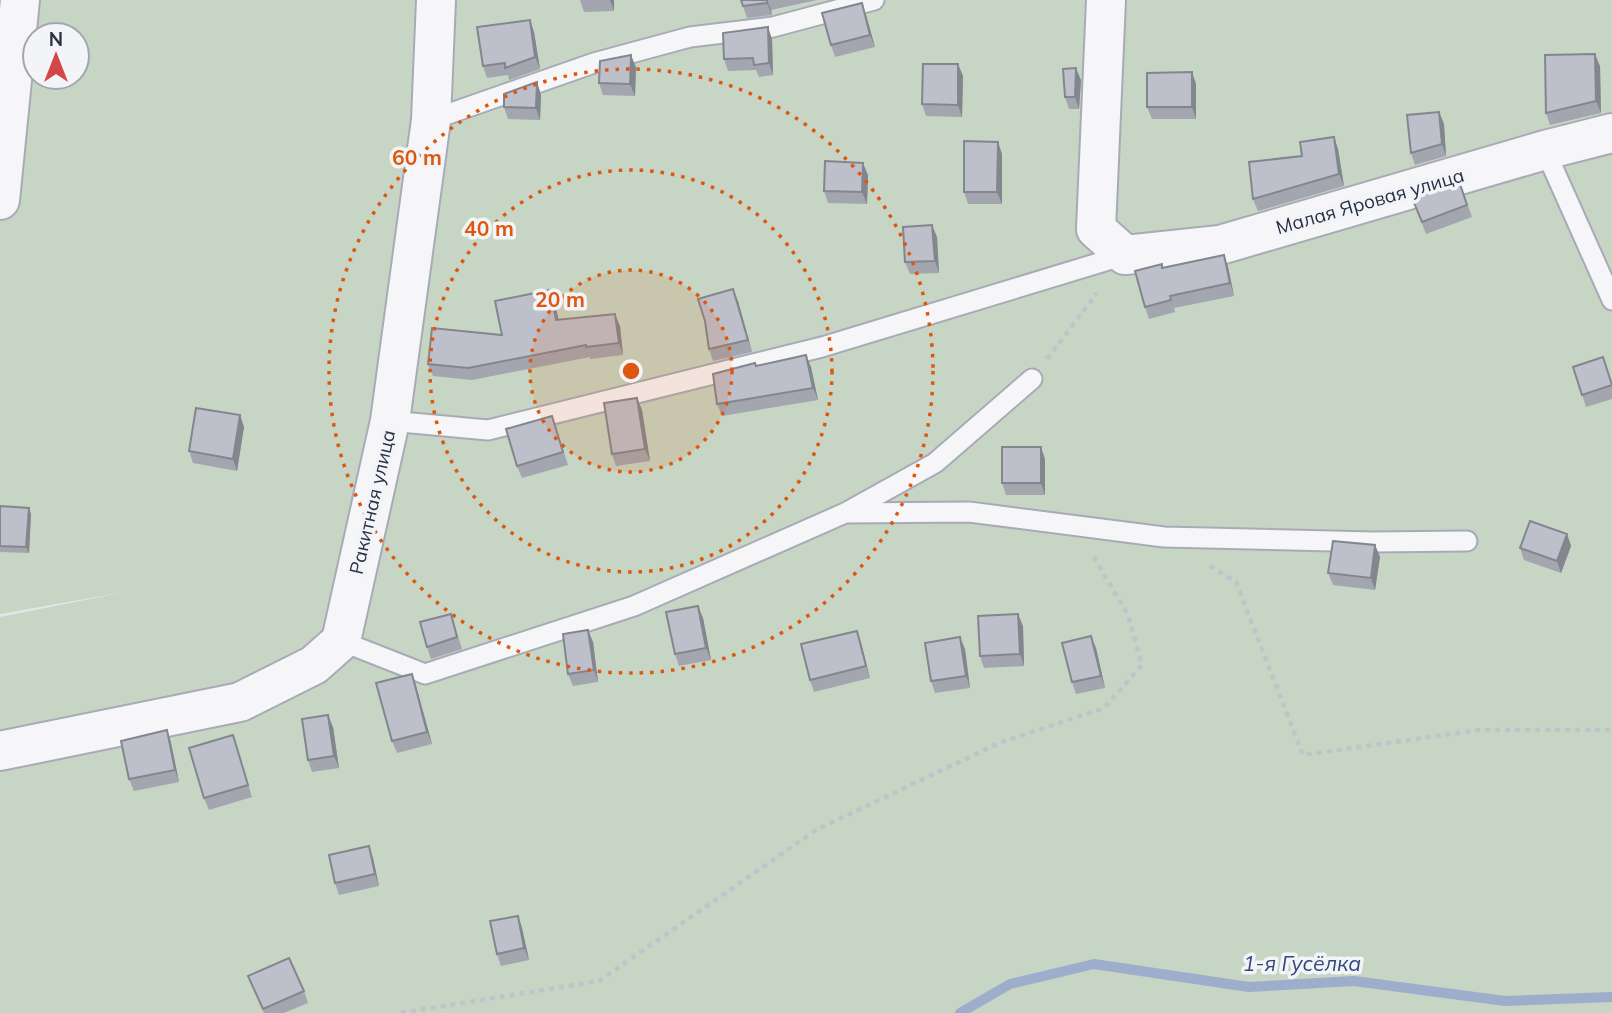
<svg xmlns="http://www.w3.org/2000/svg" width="1612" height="1013" font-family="Mulish,sans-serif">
	<rect width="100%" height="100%" fill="#e3e5eb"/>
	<path fill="#c6d5c4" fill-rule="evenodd" d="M0,0h1612v1013h-1612v-396l130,-26 -130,23zM35,35h42v42h-42z"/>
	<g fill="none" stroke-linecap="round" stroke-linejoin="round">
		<path stroke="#9daecc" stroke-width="10" d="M960,1013l50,-29 84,-20 155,23 105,-6 151,20 107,-4"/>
		<g stroke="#a8abb6" stroke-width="23">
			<path id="lane" d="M431,120l163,-57 96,-26 83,-10 101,-27
				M1545,150l67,150
				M390,421l98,9 334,-83 303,-92
				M846,513l123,-1 195,25 209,5 94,-1
				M341,641l84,33 209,-68 211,-93 90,-50 97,-84"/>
		</g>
		<g stroke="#a8abb6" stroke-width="42">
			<path id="street" d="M1106,0l-10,229 29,26 95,-10 325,-95 67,-17
				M0,200l20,-200
				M0,751l240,-49 74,-37 27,-24 49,-220 41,-301 5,-120"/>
		</g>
		<path stroke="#c1c3ca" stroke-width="4.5" stroke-dasharray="5 5" stroke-linecap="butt" d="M1047,359l50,-66
			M1210,566l26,16 67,173 176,-25h133
			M401,1013l198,-32 217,-151 183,-87 105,-35 38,-43 -14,-50 -36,-61"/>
		<use href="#lane" stroke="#f6f6f9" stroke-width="19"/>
		<use href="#street" stroke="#f6f6f9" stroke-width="38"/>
	</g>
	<path fill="#a3a5af" d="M580,0h34v11l-30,1z
		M741,0h76l-46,10 1,5 -25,3z
		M866,15l9,32 -40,10 -4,-12z
		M534,32l6,37 -31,11 -1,-5 -21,3 -4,-12z
		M772,39l1,36 -14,2 -3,-7 -28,1 -4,-12z
		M958,64l5,12 -1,41 -36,-1 -4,-12z
		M1600,66l1,47 -51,12 -4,-12z
		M636,67l-1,29 -32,-1 -4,-12z
		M1192,72l4,12v35h-44l-5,-12z
		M1081,80l-2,29h-10l-4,-12z
		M537,82l4,13 -1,25 -32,-1 -4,-12z
		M1439,112l5,12 2,32 -31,9 -4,-12z
		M1334,137l4,12 6,37 -86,25 -5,-12 49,-43z
		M998,142l4,12v50h-34l-4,-12z
		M868,175l-1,29 -39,-1 -4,-12z
		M1460,184l12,33 -46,17 -14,-36z
		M937,237l2,36 -29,1 -5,-12z
		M1224,255l4,12 6,29 -60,12 1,4 -26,7 -4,-12 18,-39z
		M738,301l14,51 -39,9 -4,-12 -4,-28z
		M555,302l3,18 62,6 3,29 -33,4v-2l-118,23 -39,-4 -5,-12 74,-29z
		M756,366l55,1 7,33 -96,16 -5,-12z
		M1573,367l39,15v17l-26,8z
		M637,398l5,12 8,51 -34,5 -4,-12z
		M240,415l4,12 -7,44 -44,-8 -4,-12z
		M552,416l16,49 -46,13 -5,-12z
		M1045,459v36h-39l-4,-12z
		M0,506l31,8 -2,39 -29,-1z
		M1567,534l4,12 -10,27 -37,-13 -4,-12z
		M1375,545l5,12 -5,33 -42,-5 -5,-12z
		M451,614l11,35 -31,10 -4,-12z
		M703,618l8,42 -32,6 -4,-12z
		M1023,626l1,40 -40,2 -4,-12z
		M857,631l4,12 9,35 -56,14 -4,-12z
		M593,642l5,40 -25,4 -5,-12z
		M1096,648l9,40 -29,6 -4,-12z
		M965,649l5,39 -35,5 -4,-12z
		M416,686l16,58 -35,9 -5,-12z
		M333,727l6,41 -27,4 -4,-12z
		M167,730l4,13 8,39 -45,9 -5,-12z
		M237,747l15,50 -43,13 -5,-12z
		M373,858l6,28 -40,9 -4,-12z
		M518,916l4,12 7,32 -28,6 -4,-12z
		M248,976l56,15 4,12 -24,10h-20z"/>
	<path fill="#84868e" d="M610,0h4v11z
		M767,0l4,10 1,5 -5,-12z
		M862,3l4,12 9,32 -5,-12z
		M530,20l4,12 6,37 -5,-12z
		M768,27l4,12 1,36 -4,-12z
		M1595,54l5,12 1,47 -5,-12z
		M631,55l5,12 -1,29 -5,-12z
		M958,64l5,12 -1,41 -4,-12z
		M1076,68l5,12 -2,29 -4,-12z
		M1192,72l4,12v35l-4,-12z
		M537,82l4,13 -1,25 -4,-12z
		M1439,112l5,12 2,32 -4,-12z
		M1334,137l4,12 6,37 -5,-12z
		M998,142l4,12v50l-5,-12z
		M863,163l5,12 -1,29 -5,-12z
		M932,225l5,12 2,36 -4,-12z
		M1224,255l4,12 6,29 -4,-13z
		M733,289l5,12 14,51 -4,-12z
		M550,290l5,12 6,30 -5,-12z
		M615,314l5,12 3,29 -4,-12z
		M806,355l5,12 7,33 -5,-12z
		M637,398l5,12 8,51 -5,-12z
		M240,415l4,12 -7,44 -4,-12z
		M1041,447l4,12v36l-4,-12z
		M29,508l2,6 -2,39 -3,-6z
		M1567,534l4,12 -10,27 -4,-12z
		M1375,545l5,12 -5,33 -4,-12z
		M698,606l5,12 8,42 -5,-12z
		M1018,614l5,12 1,40 -4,-12z
		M588,630l5,12 5,40 -4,-12z
		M857,631l4,12 9,35 -4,-12z
		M1091,636l5,12 9,40 -4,-12z
		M960,637l5,12 5,39 -4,-12z
		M412,674l4,12 16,58 -5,-12z
		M328,715l5,12 6,41 -5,-12z
		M167,730l4,13 8,39 -4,-12z
		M369,846l4,12 6,28 -4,-12z
		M518,916l4,12 7,32 -5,-12z"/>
	<path fill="#bdc0cb" stroke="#84868e" stroke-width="2" d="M741,0h26v3l-24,3z
		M862,3l8,32 -39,10 -9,-32z
		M530,20l5,37 -30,11v-5l-22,3 -6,-39z
		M768,27l1,36 -15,2 -1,-7 -29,1 -1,-26z
		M1595,54l1,47 -50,12 -1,-58z
		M631,55l-1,29 -31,-1 1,-22z
		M923,64h35v41l-36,-1z
		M1076,68l-1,29h-10l-2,-28z
		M1192,72v35h-45v-34z
		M537,82l-1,26 -32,-1v-13z
		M1439,112l3,32 -31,9 -4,-38z
		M1334,137l5,37 -86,25 -4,-37 53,-6 -2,-14z
		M964,141l34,1 -1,50h-33z
		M825,161l38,2 -1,29 -38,-1z
		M1460,184l7,21 -45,17 -10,-24z
		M932,225l3,36 -30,1 -2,-35z
		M1224,255l6,28 -60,13 1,4 -26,7 -10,-36 27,-7v4z
		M733,289l15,51 -39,9 -4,-28 -7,-22z
		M550,290l6,30 59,-6 4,29 -33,4v-2l-118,23 -40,-4 4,-36 70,7 -7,-34z
		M806,355l7,33 -96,16 -4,-30 42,-11 1,3z
		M1603,357l9,28 -30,10 -9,-28z
		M637,398l8,51 -33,5 -8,-51z
		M196,408l44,7 -7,44 -44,-8z
		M552,416l11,36 -46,14 -11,-37z
		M1002,447h39v36h-39z
		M0,506l29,2 -3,39 -26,-1z
		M1530,521l37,13 -10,27 -37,-13z
		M1333,541l42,4 -4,33 -43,-5z
		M698,606l8,42 -31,6 -9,-42z
		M451,614l6,23 -30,10 -7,-25z
		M1018,614l2,40 -40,2 -2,-40z
		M588,630l6,40 -26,4 -5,-40z
		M857,631l9,35 -56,14 -9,-36z
		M1091,636l10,40 -29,6 -10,-39z
		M960,637l6,39 -35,5 -6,-38z
		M412,674l15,58 -35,9 -16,-58z
		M328,715l6,41 -26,4 -6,-41z
		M167,730l8,40 -46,9 -8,-38z
		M233,735l15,50 -44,13 -15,-50z
		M369,846l6,28 -40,9 -6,-28z
		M518,916l6,32 -27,6 -7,-33z
		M289,958l15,33 -41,18 -15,-33z"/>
	<circle cx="631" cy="371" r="101" fill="#de570f" fill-opacity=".12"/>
	<g fill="none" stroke="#de570f" stroke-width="3.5" stroke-dasharray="3.5 7">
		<circle cx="631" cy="371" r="101"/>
		<circle cx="631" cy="371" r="201"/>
		<circle cx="631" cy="371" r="302"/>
	</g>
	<g text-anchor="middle" stroke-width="7" stroke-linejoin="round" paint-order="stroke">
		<g font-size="19" fill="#2a3044" stroke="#f3f4f8">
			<text transform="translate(1370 201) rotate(-16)" y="7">Малая Яровая улица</text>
			<text transform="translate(372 502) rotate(-77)" y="7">Ракитная улица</text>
		</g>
		<g font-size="21" font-style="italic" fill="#334a79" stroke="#f3f4f8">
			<text x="1302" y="971">1-я Гусёлка</text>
		</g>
	</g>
	<circle cx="631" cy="371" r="10" fill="#de570f" stroke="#f3f4f8" stroke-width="3.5"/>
	<g font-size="21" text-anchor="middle" font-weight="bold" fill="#de570f" stroke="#f3f4f8" stroke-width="7" stroke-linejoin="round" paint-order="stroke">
		<text x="417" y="165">60 m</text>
		<text x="489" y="236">40 m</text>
		<text x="560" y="307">20 m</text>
	</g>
	<g transform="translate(56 56)"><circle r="33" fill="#f3f4f8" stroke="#a3a6b0" stroke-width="2"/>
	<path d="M0-5L12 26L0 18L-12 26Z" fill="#d2464a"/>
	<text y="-10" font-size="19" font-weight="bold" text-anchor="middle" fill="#2a3044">N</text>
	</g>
</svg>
